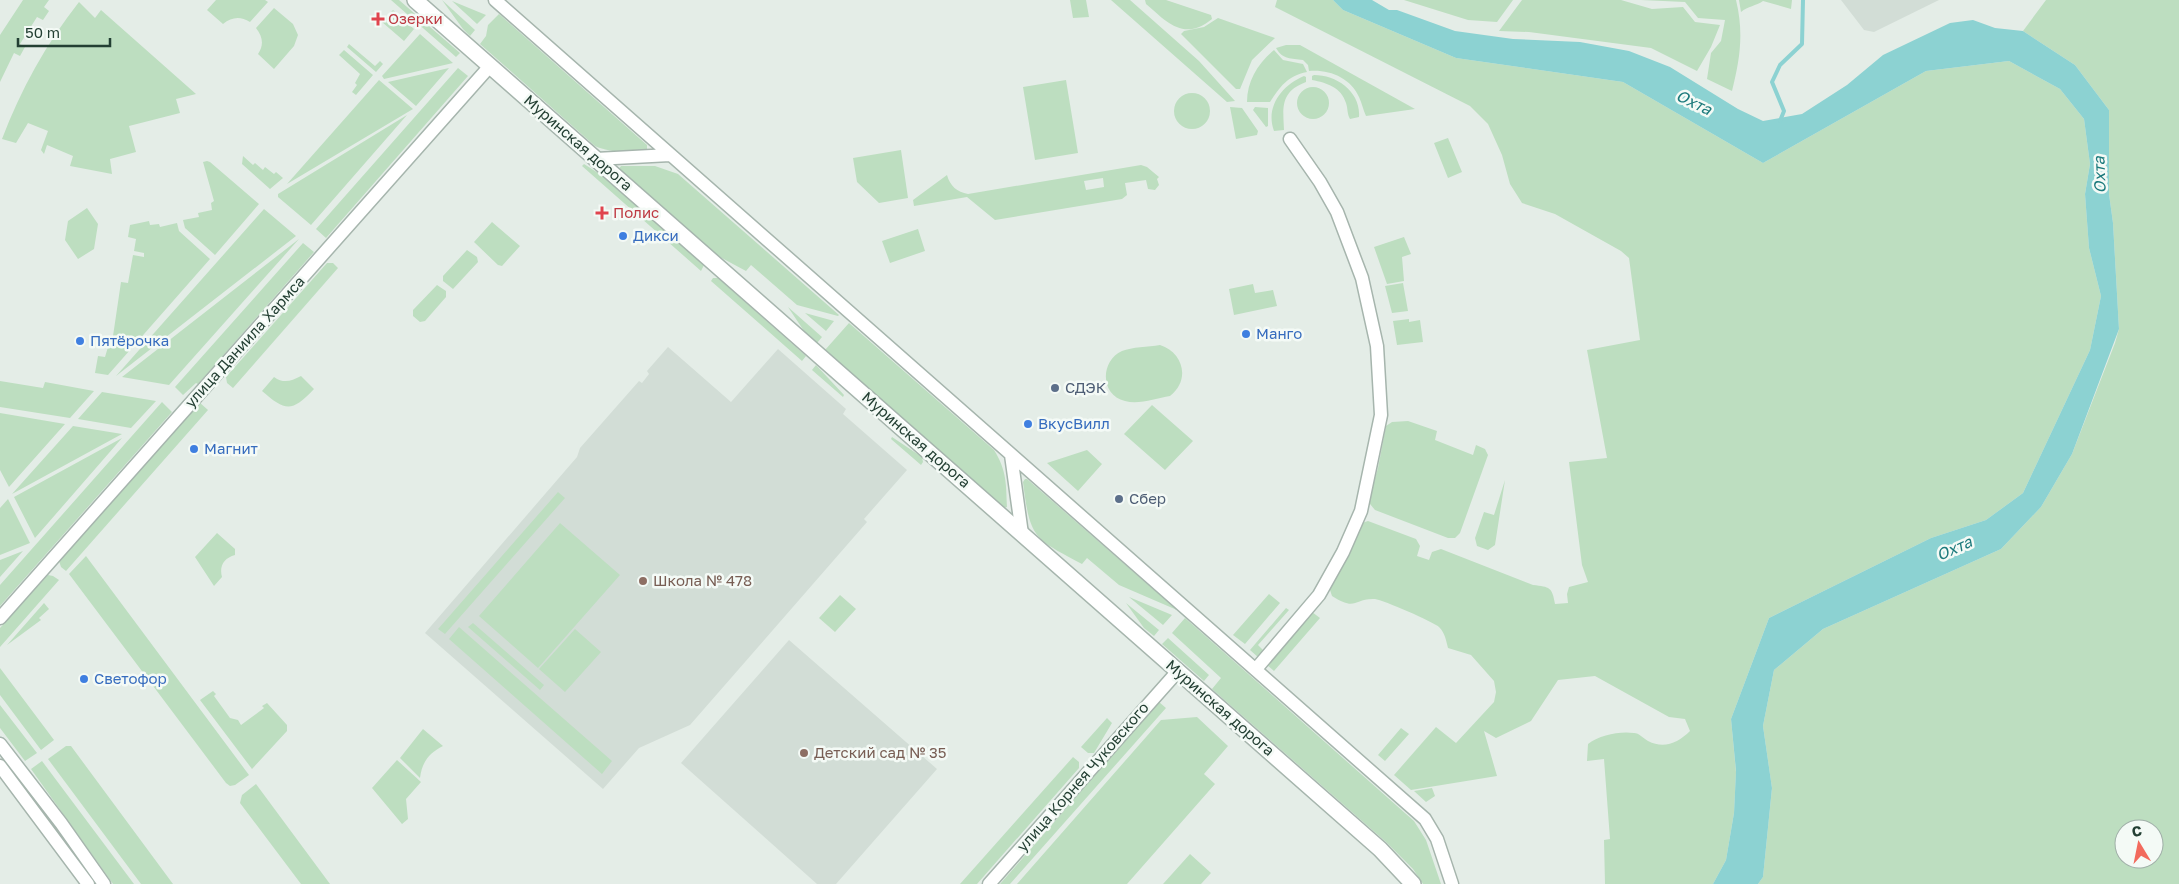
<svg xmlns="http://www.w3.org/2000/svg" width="2179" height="884" font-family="'Golos Text',sans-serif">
	<rect width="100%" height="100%" fill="#e4ede7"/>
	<path fill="#d2ddd6" d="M1841,0h98l-65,32 -10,-2z
		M668,347l63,55 47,-53 68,60 -3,5 64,56 -43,49 3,3 -177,203 -51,23 -36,41 -178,-156 152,-176 3,-9 59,-67 3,2 7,-9 -2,-3z
		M789,640l148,129 -101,115h-19l-136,-121z"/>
	<path fill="#bddec0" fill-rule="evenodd" d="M23,0h26l-5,7 5,4 -6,9 -6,-3 -17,27 5,3 -5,9 -6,-3 -14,29v-47z
		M216,0h49l3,2 -18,20c-10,-6 -18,-5 -27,2l-16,-14z
		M391,0h8l61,53 -4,4z
		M442,0l33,30 -5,6 -7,-7z
		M1070,0h16l3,17 -16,1z
		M1111,0h19l69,61 36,40 -8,1z
		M1145,0h21l45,15 1,4c-28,23 -45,3 -66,-15z
		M1277,0h56l10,10 113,48 167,24 140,81 163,-92 83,-10 51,28 24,30 6,45 -5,30 4,54 12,48 -11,54 -67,143 -37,27 -55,18 -162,80 -38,101 5,53 -2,41 -8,47 -13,24h-108l-1,-44 6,-1 -6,-80 -17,2 1,-17c12,-9 31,-13 46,-11 5,0 9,5 14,8 16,8 30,2 42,-10l-5,-12 -16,-2 -74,-41 -37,4 -27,41 -35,17 -12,-7 13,45 -86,14 -17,-15 42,-48 20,16 38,-41 2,-10 -2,-11 -23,-26 -23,-7c-2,-8 -3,-15 -9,-21 -5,-5 -56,-27 -64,-28 -22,-1 -18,13 -43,-3l-3,-9 33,-64 6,-2 48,18 4,7 -3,10 12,4 3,-8 9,-3 92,36c17,2 19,2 22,19l13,-1 -1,-9 2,-7 19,-5 -6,-17 -13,-103 38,-4 -20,-108 53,-10 -11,-82 -8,-7 -66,-37 -33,-11 -12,-19 -8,-29 -14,-31 -18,-18 -195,-99z
		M1404,0h109l-16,22 -29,-2z
		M1522,0h99l31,9 31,-2 12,15 25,3 -9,22 -14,24 -46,-23 -122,-16 -30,-1z
		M1641,0h95c8,33 4,59 -4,91l-25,-12 4,-26 10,-12 4,-21 -27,-2 -13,-16z
		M1739,0h53l-1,9 -28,-8c-7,5 -15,5 -22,11z
		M2046,0h133v884h-421l5,-7 9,-89 -9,-62 11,-56 49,-41 178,-80 40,-42 31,-53 43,-111 4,-14 -6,-106 -4,-29v-84l-34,-45 -52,-34zM2124,829h30v30h-30z
		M452,1l34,14 -9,9z
		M79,2l16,16 6,-8 95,84 -20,5 4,14 -51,13 7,26 -26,7 2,15 -42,-8 3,-10 -26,-11 -3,9 -3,-4 7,-19 -20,-8 -12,20 -14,-4c19,-50 44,-95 77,-137z
		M274,8l19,16 5,11 -4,11 -20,23 -16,-15c6,-9 5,-17 -2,-26z
		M393,10l21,19 -10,12 -22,-19z
		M499,14l148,131v4c-16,4 -37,4 -52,-3l-115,-102 6,-8 2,-11z
		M1218,18l57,20 -23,22 -12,29h-4l-55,-55 3,-3 20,-4z
		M420,34l33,29 -69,16 -2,-3z
		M349,44l26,22 5,-5 3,3 -7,8 -29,-25z
		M1286,45h14l115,64 -49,7c-3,-6 -4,-13 -7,-19 -8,-19 -30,-28 -50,-26l-1,-6 -5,-5c-12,-2 -20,0 -27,-12z
		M344,50l29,25 -17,20 -4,-3 5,-7 -2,-2 5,-9 -21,-19z
		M1274,50l9,10 20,4 4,8c-20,4 -27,15 -37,30h-23c0,-21 11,-39 27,-52z
		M449,68l-33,38 -28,-24z
		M458,68l10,8 -142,162 -10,-9z
		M1314,75c23,0 47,17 45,42l-9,2c-3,-5 -2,-10 -4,-16 -5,-16 -19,-20 -34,-23v-4z
		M1304,76l2,1v5c-26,10 -23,25 -22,48l-10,1c-9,-24 8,-46 30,-55z
		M379,80l34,29 -126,75z
		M1066,80l12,73 -43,7 -12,-73z
		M1297 103a16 16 0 1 1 32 0a16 16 0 1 1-32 0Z
		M1174 111a18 18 0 1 1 36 0a18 18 0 1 1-36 0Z
		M1230,107l12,1 16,23 -1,4 -21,4z
		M1255,107l13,1v18l-2,1 -13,-17z
		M407,115l-96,110 -33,-28v-3z
		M1448,138l14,34 -14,6 -14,-35z
		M901,150l7,48 -29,5 -22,-21 -4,-24z
		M243,156l10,9 2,-2 8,7 2,-3 9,7 2,-2 7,6 -13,11 -28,-25z
		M207,161l3,1 49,42 -44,51 -30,-27 -2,-8 16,-3 -1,-4 14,-3 -1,-7 3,-2 -11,-39z
		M584,164l22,14 98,87 -3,6 -119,-105z
		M1141,165l6,2 12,10 -2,2 2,6 -4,5 -7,-1 -2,-9 -21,3 2,12 -5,4 -127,21 -28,-23 -53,9 -1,-6 34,-25c3,11 10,17 21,19zM1103,178l1,9 -18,3 -2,-9z
		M621,166h34l23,8 161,141 -1,1 -41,-11 -46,-40 -5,6 -28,-15 -100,-86z
		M87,208l11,16 -4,25 -16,10 -13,-19 3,-19z
		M264,209l32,27 -180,140z
		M149,221l1,4 9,-1 1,3 17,-4 2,8 31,28 -102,116 -13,-2 3,-17 7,1 6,-20 2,-1 8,-54 7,1 5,-28 11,2v-4l-10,-2 2,-12 -8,-2 2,-12z
		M492,222l28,24 -18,20 -4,-1 -24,-23z
		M918,229l7,22 -35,12 -8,-22z
		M1404,237l7,17 -9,3 2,24 -17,3 -13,-37z
		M299,239l-130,146 -47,-8z
		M303,243l11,9 -116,132 -2,-1 -13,12 -8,-8z
		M467,250l10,7 1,5 -25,27 -10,-8v-5z
		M327,263h6l5,5 -105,120 -6,-5 -1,-6z
		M713,278h5l88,78 -4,5 -91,-80z
		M1403,283l5,28 -16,2 -7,-27z
		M1253,284l2,9 18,-3 4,16 -43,9 -5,-26z
		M437,285l9,6v6l-21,24 -5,1 -7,-6v-6z
		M788,307l34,30 -5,6 -11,-9z
		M805,313l29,8 -8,10z
		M1409,319v3l11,-2 3,22 -26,3 -4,-24z
		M849,323l145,127c13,21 12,34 13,57l-3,1 -179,-158z
		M1160,345c23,7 31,35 10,51 -14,2 -31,9 -45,5 -25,-6 -25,-40 -3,-50 10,-4 26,-4 38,-6z
		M816,365l28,30 -1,2 -31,-27z
		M301,376l13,13c-22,23 -28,23 -52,2l12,-14c10,7 17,4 27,-1z
		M0,381l43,7 2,-6 49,9 -24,27 -70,-11z
		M102,392l54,9 -25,27 -53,-9z
		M162,402l10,10 -172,194v-21z
		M199,402l9,8 -142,161 -5,-4 -2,-6z
		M1152,405l41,36 -28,29 -41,-36z
		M0,413l65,11 -56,63 -9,-17z
		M1408,421l29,10 -2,9 38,15 3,-10 9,4 3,6 -28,78 -5,5h-7l-73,-28 -5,-6 -1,-5 9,-31 8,-42 6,-4z
		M73,426l49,8 -110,60z
		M892,437l30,20 1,5 -2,3 -30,-26z
		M122,438l-87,100 -21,-41z
		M1087,450l15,14 -24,27 -31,-28z
		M1025,479h2l150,131 -58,-25 -32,-27 -5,6c-49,-26 -52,-26 -59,-82z
		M1505,480l-10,65 -7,5 -11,-4 -2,-8 9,-26 10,3z
		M558,492l7,6 -120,136 -7,-5z
		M8,499l22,44 -30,12v-47z
		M560,523l60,52 -82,93 -59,-52z
		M217,533l18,16v6c-11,3 -16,11 -13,22l-8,9 -19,-29z
		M23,551l-23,26v-17z
		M86,556l163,219 -14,10 -5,1 -4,-3 -157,-209z
		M48,575l5,1 6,4 -59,67v-19z
		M1269,594l11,9 -35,41 -12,-9z
		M840,595l16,14 -21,23 -16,-14z
		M1129,597l43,18 -9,10z
		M44,603l5,6 -10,9 2,2 -34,25z
		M1126,603l33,27 -5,6 -10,-8z
		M1286,608l3,2 -31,35 6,6 -5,7 -9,-8z
		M1312,612l8,6 -46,53 -7,-6z
		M1185,618l229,203 12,19 15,44h-18l-10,-15 -27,-27 -174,-153 9,-11 -49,-45z
		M473,623l71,62 -4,5 -72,-63z
		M459,627l153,134 -10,13 -153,-135z
		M575,629l26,23 -36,40 -26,-23z
		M1168,638l41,37 -5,6 -42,-37z
		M0,668l54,72 -13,10 -41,-55z
		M213,691l3,3 -2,2 16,22 8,2 3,5 23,-17 -2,-2 5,-3 20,22v6l-35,38 -52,-69z
		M1159,702l7,6 -156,176h-10z
		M0,705l37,48 -12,8 -25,-33z
		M1197,717l31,29 -24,28 11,10 -88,100h-110l144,-164z
		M1107,718l5,5 -18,30h-6l-7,-6z
		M1401,728l8,6 -24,27 -7,-6z
		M423,729l20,17c-14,7 -21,16 -23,32l-20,-20z
		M66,746h5l102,138h-32l-93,-125z
		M1073,757l6,5v6l-102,116h-17z
		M397,760l24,22 -15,17 2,20 -6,5 -30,-36z
		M42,761l92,123h-21l-82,-115z
		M256,784l74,100h-29l-61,-81 2,-8z
		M1432,788l3,8 -9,6 -12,-11z
		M1190,854l21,19 -10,11h-38z"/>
	<path fill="#8cd2d2" d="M1333,0h39l17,10h8l58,21 58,8 67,3 49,9 41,16 68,42 25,12 39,-7 45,-29 36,-30 67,-32 23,-3 22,8 28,3 52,34 34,45v84l4,29 6,106 -47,125 -31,53 -40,42 -178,80 -49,41 -11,56 9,62 -9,89 -5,7h-45l13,-24 8,-47 2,-42 -5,-52 38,-101 162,-80 55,-18 37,-27 67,-143 11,-54 -12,-48 -4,-54 5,-30 -6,-45 -24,-30 -51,-28 -83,10 -163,92 -140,-81 -167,-24 -113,-48z"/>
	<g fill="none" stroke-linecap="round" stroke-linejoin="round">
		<path stroke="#8cd2d2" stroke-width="4" d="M1780,121l4,-10 -12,-29 8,-17 22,-21 1,-44"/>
		<g stroke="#a6b5ad" stroke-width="15">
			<path id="minor" d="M495,0l930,819 12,20 15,45
				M596,159l74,-4
				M1011,455l11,79
				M0,618l490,-552
				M1256,669l63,-74 24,-43 18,-41 20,-96 -4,-69 -15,-68 -25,-66 -17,-30 -30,-43
				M0,744l61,79 43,61
				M0,766l88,118
				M989,884l189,-213"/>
		</g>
		<g stroke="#a6b5ad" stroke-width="18">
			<path id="tertiary" d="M415,0l965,849 33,35"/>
		</g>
		<use href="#minor" stroke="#fff" stroke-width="12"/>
		<use href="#tertiary" stroke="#fff" stroke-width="15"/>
	</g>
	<g fill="#e0444e" stroke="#f4faf6" stroke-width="2">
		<path d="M375.5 11.5h5v5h5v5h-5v5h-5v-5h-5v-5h5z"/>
		<path d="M599.5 205.5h5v5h5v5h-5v5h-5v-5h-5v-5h5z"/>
	</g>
	<g fill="#3f7fe0" stroke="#f4faf6" stroke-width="2">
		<circle cx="623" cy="236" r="5"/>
		<circle cx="1246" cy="334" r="5"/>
		<circle cx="80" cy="341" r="5"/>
		<circle cx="1028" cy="424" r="5"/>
		<circle cx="194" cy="449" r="5"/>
		<circle cx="84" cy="679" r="5"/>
	</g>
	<g fill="#5c6f8a" stroke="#f4faf6" stroke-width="2">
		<circle cx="1055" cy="388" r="5"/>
		<circle cx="1119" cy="499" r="5"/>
	</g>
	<g fill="#8d6e63" stroke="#f4faf6" stroke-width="2">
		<circle cx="643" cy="581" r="5"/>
		<circle cx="804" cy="753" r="5"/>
	</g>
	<g text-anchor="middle" stroke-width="5" stroke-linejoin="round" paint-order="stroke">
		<g font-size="15" fill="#be3a42" stroke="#f4faf6" text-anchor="start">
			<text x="388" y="24">Озерки</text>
			<text x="613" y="218">Полис</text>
		</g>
		<g font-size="15" fill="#233f33" stroke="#f4faf6">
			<text transform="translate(578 143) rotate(41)" y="5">Муринская дорога</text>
			<text transform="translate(245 342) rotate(-48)" y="5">улица Даниила Хармса</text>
			<text transform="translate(916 440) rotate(41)" y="5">Муринская дорога</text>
			<text transform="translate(1220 708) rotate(41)" y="5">Муринская дорога</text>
			<text transform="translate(1083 777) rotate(-49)" y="5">улица Корнея Чуковского</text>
		</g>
		<g font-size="15" fill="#366cbe" stroke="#f4faf6" text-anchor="start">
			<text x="633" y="241">Дикси</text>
			<text x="1256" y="339">Манго</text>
			<text x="90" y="346">Пятёрочка</text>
			<text x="1038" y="429">ВкусВилл</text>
			<text x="204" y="454">Магнит</text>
			<text x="94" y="684">Светофор</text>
		</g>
		<g font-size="15" fill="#4e5e75" stroke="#f4faf6" text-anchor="start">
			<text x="1065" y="393">СДЭК</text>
			<text x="1129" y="504">Сбер</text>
		</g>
		<g font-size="15" fill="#785e54" stroke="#f4faf6" text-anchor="start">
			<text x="653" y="586">Школа № 478</text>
			<text x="814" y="758">Детский сад № 35</text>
		</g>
		<g font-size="16" font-style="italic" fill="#1c7a7c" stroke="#f4faf6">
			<text transform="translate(1694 102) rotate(26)" y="6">Охта</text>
			<text transform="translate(2099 175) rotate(-92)" y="6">Охта</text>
			<text transform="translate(1954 548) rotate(-24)" y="6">Охта</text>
		</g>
	</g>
	<g transform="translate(2139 844) rotate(350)"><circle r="24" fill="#f4faf6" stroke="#a0afa8"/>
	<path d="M0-4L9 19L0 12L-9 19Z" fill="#f26a5d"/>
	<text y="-8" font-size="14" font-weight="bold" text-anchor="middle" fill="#233f33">С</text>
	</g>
	<path d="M18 38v8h92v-8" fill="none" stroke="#233f33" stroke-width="2.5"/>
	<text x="25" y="38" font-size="15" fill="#233f33" stroke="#f4faf6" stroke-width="4" paint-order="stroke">50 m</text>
</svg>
